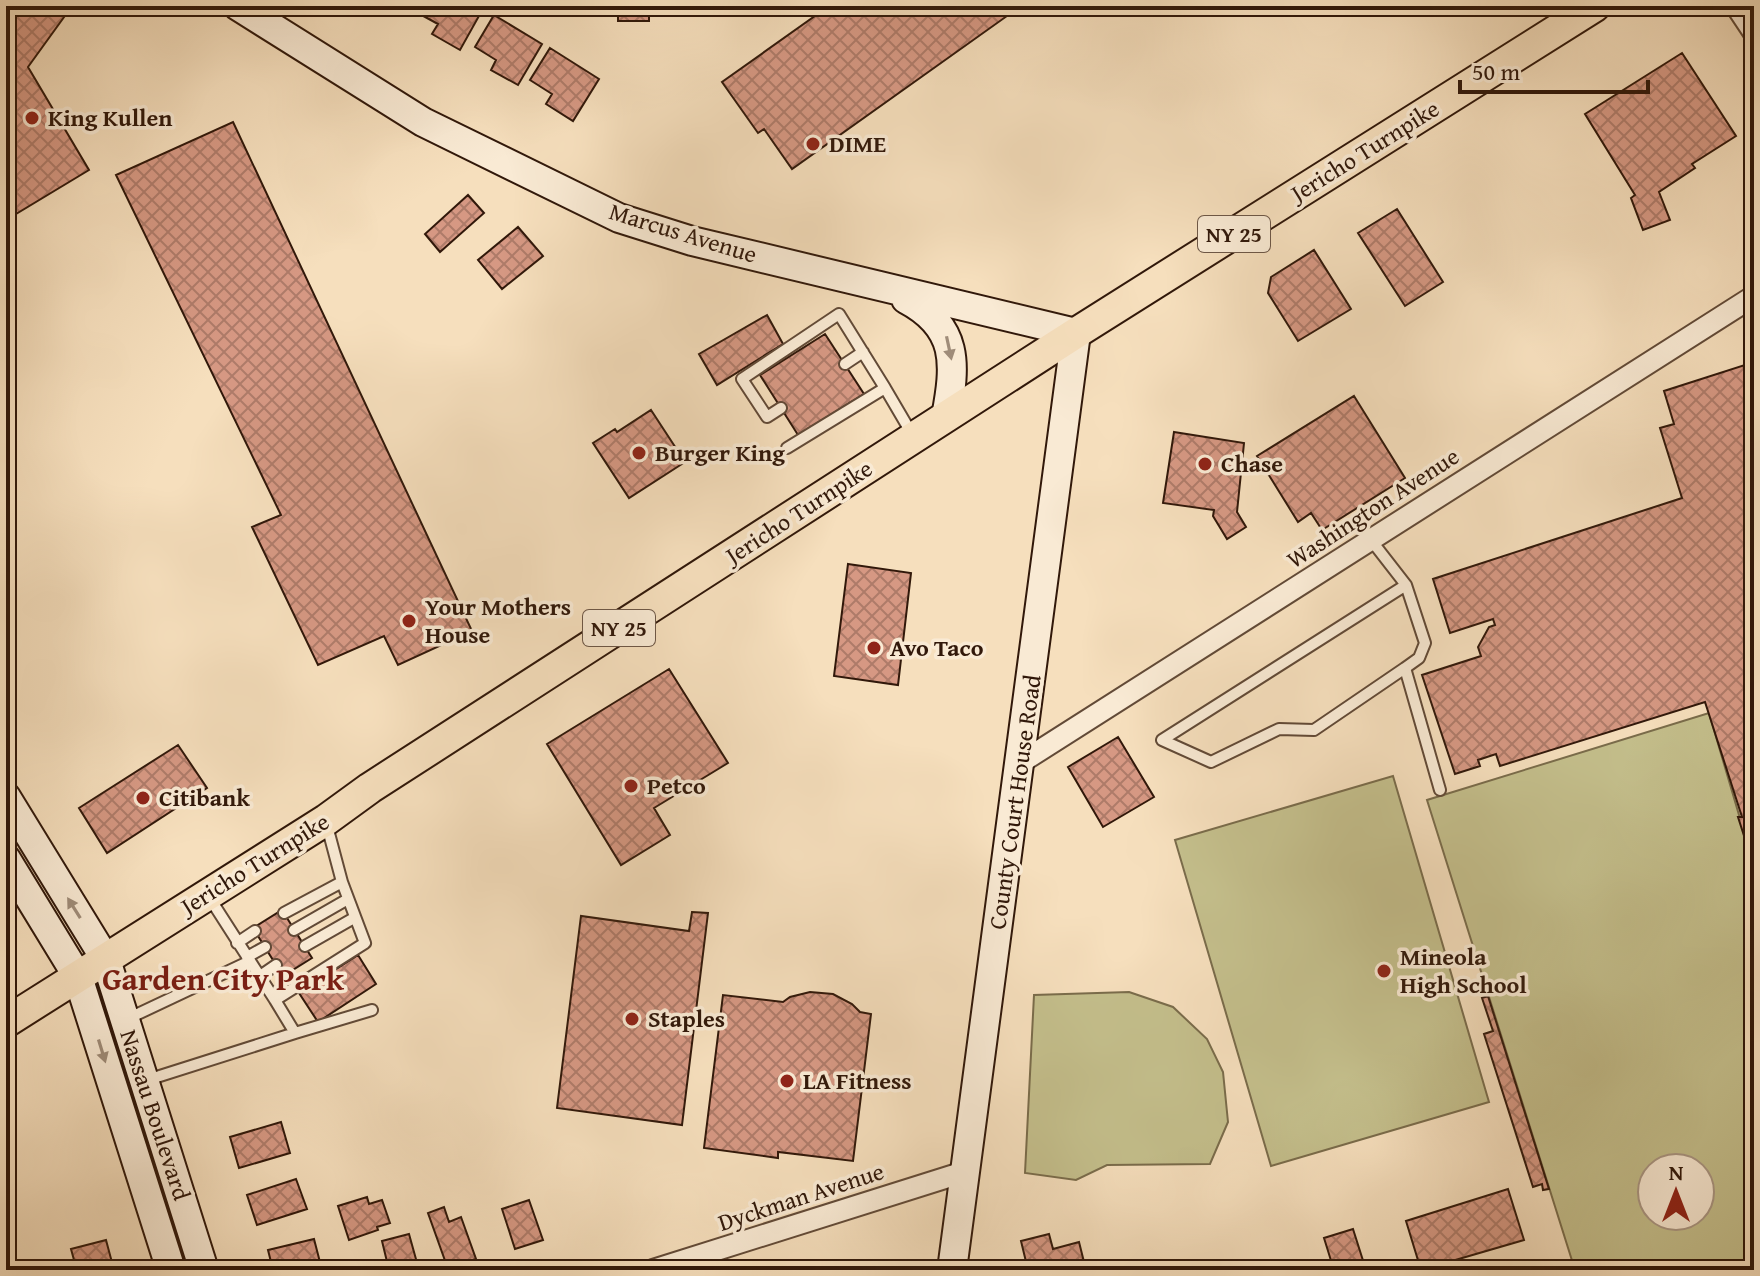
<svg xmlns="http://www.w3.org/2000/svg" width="1760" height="1276" font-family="'Gentium Book Plus',serif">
	<defs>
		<pattern id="building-cross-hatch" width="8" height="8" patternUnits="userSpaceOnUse" patternTransform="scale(2)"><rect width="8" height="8" fill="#d69883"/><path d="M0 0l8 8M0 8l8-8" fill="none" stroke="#ae7b69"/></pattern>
	</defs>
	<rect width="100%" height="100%" fill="#f6dfbd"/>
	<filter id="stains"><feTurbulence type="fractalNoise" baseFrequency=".0025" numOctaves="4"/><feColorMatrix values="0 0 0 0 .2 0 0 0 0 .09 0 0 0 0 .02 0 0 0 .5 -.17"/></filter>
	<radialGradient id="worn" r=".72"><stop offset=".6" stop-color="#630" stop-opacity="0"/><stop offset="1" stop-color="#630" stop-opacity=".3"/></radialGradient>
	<path fill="#c4bf8c" stroke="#7a6c4b" stroke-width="2" fill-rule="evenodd" d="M1709,713l45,153v404h-179l-148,-470zM1652,1168h48v48h-48z
		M1393,776l96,326 -218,64 -96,-326z
		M1129,992l44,15 34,32 16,33 5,50 -18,42 -103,1 -31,15 -51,-7 9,-178z"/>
	<path fill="url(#building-cross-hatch)" stroke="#31180a" stroke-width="2" d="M6,6h66l-44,61 61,103 -83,50z
		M419,6h64l1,1 -24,43 -28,-16 6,-10 -22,-12z
		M596,6h53v15h-31v-14z
		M829,6h192l-229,163 -28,-40 -6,4 -36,-51z
		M494,15l48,29 -24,41 -27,-15 5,-10 -21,-13z
		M550,48l49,31 -26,42 -27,-17 6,-10 -22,-14z
		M1682,53l54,83 -44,28 3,4 -36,24 11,28 -27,10 -12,-32 4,-3 -50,-81z
		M233,122l239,509 -74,34 -14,-29 -66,29 -66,-138 29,-12 -165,-340z
		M468,195l16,18 -44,39 -15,-18z
		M1397,209l46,73 -38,24 -47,-73z
		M518,227l25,29 -41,33 -24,-29z
		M1314,250l37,59 -53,32 -30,-48 3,-16z
		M767,315l16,29 -66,41 -18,-31z
		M825,334l39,60 -66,41 -38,-60z
		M1754,362v505l-16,-50h4l-37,-115 -205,64 -4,-12 -18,6 2,6 -25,8 -33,-99 59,-19 -3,-9 11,-20 6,-2 -2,-6 -43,14 -17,-54 249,-81 -22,-70 14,-4 -10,-33z
		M1354,396l51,82 -83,52 -11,-17 -13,9 -41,-66z
		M651,410l34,52 -56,36 -36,-55 22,-14 2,3z
		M1174,432l70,11 -7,69 9,15 -19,12 -14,-23 1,-6 -51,-7z
		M848,564l63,9 -13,112 -64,-9z
		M669,669l59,94 -74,45 16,27 -49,30 -74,-121z
		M1118,737l36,60 -51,30 -35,-60z
		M178,745l29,43 -100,65 -28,-45z
		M282,910l30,48 -29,18 -30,-48z
		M692,912l16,1 -26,212 -125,-17 24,-192 108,15z
		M358,955l18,29 -58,38 -19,-29z
		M810,992l23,2 19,10 8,8 11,2 -18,147 -75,-9v6l-74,-10 19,-153 60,7 7,-5z
		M1488,996l61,193 -6,1 -1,-6 -9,3 -49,-153 9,-3 -11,-33z
		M281,1122l9,31 -51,15 -9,-31z
		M296,1179l11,30 -50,16 -10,-30z
		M1508,1189l16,51 -103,30 -15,-49z
		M367,1197l2,7 13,-4 8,23 -13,4 1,3 -29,10 -11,-34z
		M529,1200l14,40 -28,9 -13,-40z
		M444,1207l5,15 12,-5 15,42 -28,10 -20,-56z
		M1353,1229l13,41h-43l10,-3 -9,-29z
		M409,1234l10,36h-30l-7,-29z
		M1049,1234l4,15 26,-7 7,28h-58l-7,-29z
		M314,1239l8,31h-49l-5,-20z
		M106,1240l8,30h-73l33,-10 -3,-11z"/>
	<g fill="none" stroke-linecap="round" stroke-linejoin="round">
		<g stroke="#624a37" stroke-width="14">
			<path id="lane" d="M845,364l18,-12
				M885,388l27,46
				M781,408l-14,9 -25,-38 97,-65 46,74 -98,60
				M1371,540l35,45 19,58 -6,15 -14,10 35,122
				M1405,668l-91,62 -35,-1 -68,33 -49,-22 244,-155
				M209,897l66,103
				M284,913l58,-31
				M294,930l54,-31
				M237,943l18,-12
				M305,946l49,-28
				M247,957l18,-10
				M260,976l16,-11
				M127,1019l123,-58
				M295,1033l77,-23
				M144,1081l151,-48 -20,-33 90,-57 -23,-61 -16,-60"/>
		</g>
		<g stroke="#624a37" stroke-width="24">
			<path id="street" d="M1736,6l18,27
				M1020,763l734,-467
				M653,1270l311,-98"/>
		</g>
		<g stroke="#31180a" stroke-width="32">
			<path id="secondary" d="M238,6l185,116 196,96 73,23 384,92 -124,937
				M906,299c53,28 50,65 40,118
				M6,797l100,163 98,310
				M6,859l72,118 93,293"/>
		</g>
		<g stroke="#31180a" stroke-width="34">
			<path id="primary" d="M6,1022l320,-202 44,-32 706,-455 519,-327"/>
		</g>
		<use href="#lane" stroke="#f9ead4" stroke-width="10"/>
		<use href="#street" stroke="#f9ead4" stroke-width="20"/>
		<use href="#secondary" stroke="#f9ead4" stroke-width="28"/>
		<use href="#primary" stroke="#f6dfbd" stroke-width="30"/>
	</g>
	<defs><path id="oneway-solid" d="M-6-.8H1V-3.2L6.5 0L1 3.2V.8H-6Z" transform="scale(2)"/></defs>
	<g fill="#9f8c79">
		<use href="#oneway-solid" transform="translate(949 348) rotate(78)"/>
		<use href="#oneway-solid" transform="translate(74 908) rotate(-122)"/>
		<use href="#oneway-solid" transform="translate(102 1051) rotate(73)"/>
	</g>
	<g fill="#8f2418" stroke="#f9ead4" stroke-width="3">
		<circle cx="32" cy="118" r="8"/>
		<circle cx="813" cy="144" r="8"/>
		<circle cx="639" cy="453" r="8"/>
		<circle cx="1205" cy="464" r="8"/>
		<circle cx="409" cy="621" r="8"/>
		<circle cx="874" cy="648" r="8"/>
		<circle cx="631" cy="786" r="8"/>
		<circle cx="143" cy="798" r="8"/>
		<circle cx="1384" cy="971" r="8"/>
		<circle cx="632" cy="1019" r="8"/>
		<circle cx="787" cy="1081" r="8"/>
	</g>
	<g text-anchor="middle" stroke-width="7" stroke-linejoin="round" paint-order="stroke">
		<g fill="#f9ead4" stroke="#6d5747" stroke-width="2">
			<rect x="1198" y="216" width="72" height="36" rx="6"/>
			<rect x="583" y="610" width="72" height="36" rx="6"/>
		</g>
		<g font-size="22" font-weight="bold" fill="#31180a">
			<text x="1234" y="242">NY 25</text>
			<text x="619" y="636">NY 25</text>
		</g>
		<g font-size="24" font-weight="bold" fill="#31180a" stroke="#f9ead4" text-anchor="start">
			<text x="48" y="126">King Kullen</text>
			<text x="829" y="152">DIME</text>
			<text x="655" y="461">Burger King</text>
			<text x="1221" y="472">Chase</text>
			<text x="425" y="615">Your Mothers<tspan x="425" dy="28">House</tspan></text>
			<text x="890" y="656">Avo Taco</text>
			<text x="647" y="794">Petco</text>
			<text x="159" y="806">Citibank</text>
			<text x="1400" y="965">Mineola<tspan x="1400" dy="28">High School</tspan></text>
			<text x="648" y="1027">Staples</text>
			<text x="803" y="1089">LA Fitness</text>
		</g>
		<g font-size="24" fill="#31180a" stroke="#f9ead4">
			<text transform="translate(1365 151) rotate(-32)" y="8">Jericho Turnpike</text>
			<text transform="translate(683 233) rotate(17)" y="8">Marcus Avenue</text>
			<text transform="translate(1373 508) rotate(-33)" y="8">Washington Avenue</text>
			<text transform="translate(799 512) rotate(-33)" y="8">Jericho Turnpike</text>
			<text transform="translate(1015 802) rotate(-82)" y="8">County Court House Road</text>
			<text transform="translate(255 864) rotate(-32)" y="8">Jericho Turnpike</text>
			<text transform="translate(155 1115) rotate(72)" y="8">Nassau Boulevard</text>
			<text transform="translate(801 1197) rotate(-18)" y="8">Dyckman Avenue</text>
		</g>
		<g font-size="32" font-weight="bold" fill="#7a1f14" stroke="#f9ead4">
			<text x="223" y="990">Garden City Park</text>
		</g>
	</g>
	<rect width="1760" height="1276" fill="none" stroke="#f6dfbd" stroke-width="32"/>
	<rect x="8" y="8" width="1744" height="1260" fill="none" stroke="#31180a" stroke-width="4"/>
	<rect x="16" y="16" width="1728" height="1244" fill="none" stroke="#31180a" stroke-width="2"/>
	<g transform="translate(1676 1192)"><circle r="38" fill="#f9ead4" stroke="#a99683" stroke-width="2"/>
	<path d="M0-6L14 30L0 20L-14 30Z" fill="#8f2418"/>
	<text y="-12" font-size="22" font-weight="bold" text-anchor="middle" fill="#31180a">N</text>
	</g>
	<path d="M1460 80v12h188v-12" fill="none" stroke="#31180a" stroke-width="4"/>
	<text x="1472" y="80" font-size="24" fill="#31180a" stroke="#f9ead4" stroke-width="6" paint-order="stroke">50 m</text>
	<rect width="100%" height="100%" filter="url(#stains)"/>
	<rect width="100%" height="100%" fill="url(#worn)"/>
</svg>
